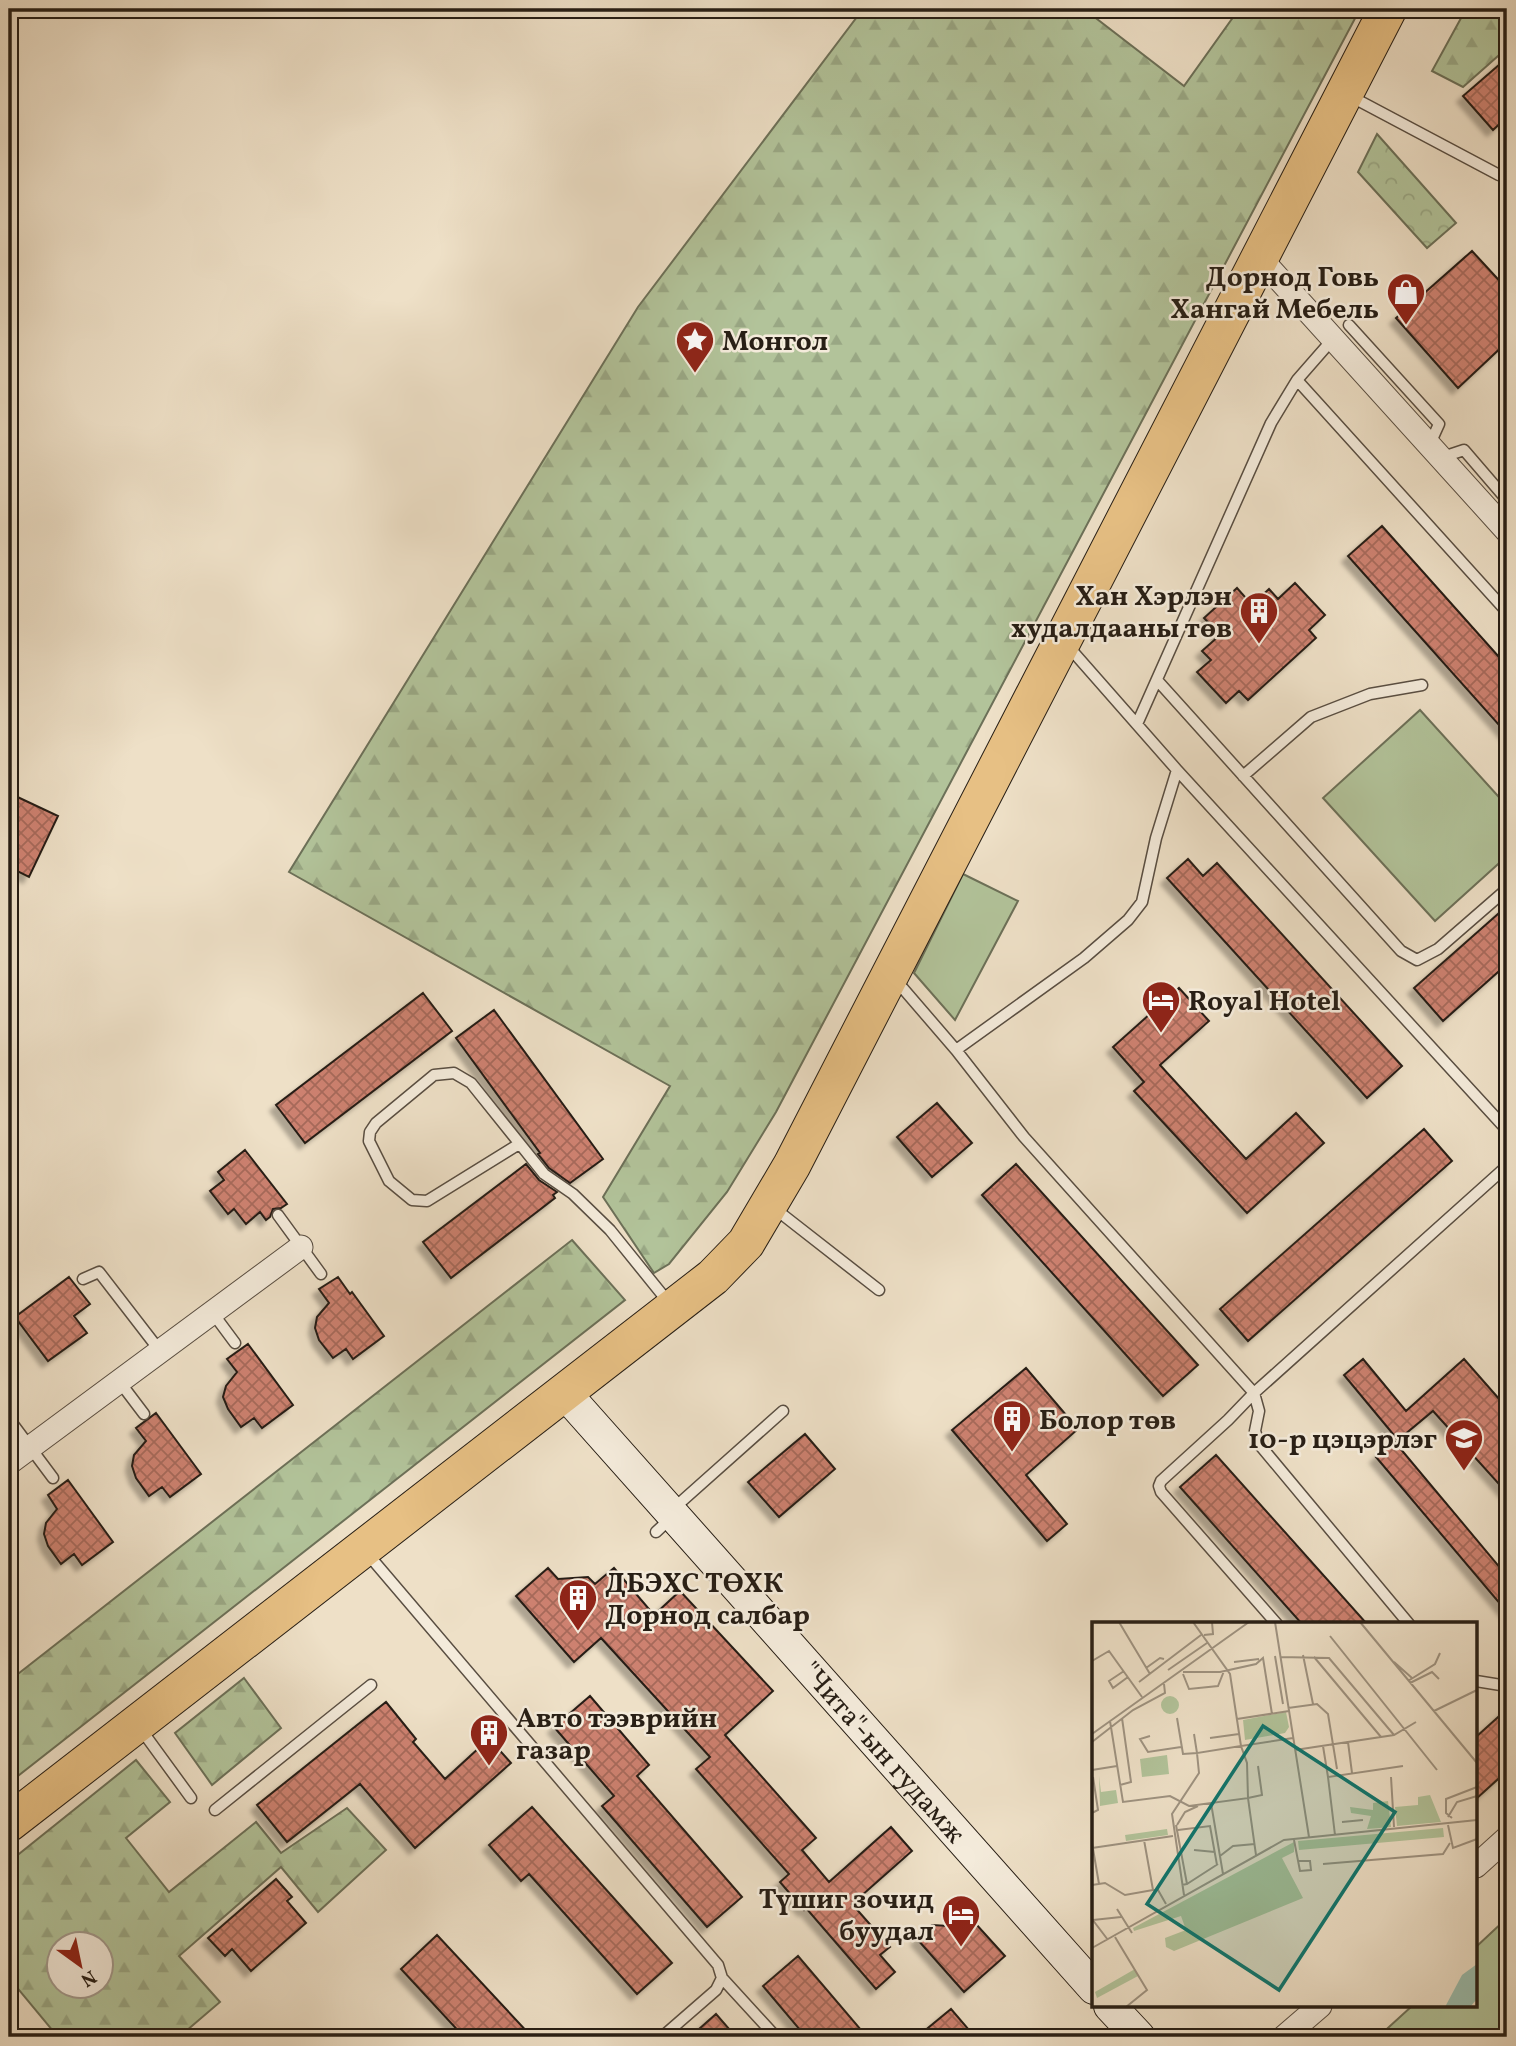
<svg xmlns="http://www.w3.org/2000/svg" width="1516" height="2046" font-family="Vollkorn,serif">
	<defs>
		<pattern id="forest-firs" width="22" height="20" patternUnits="userSpaceOnUse" patternTransform="scale(1.75)"><rect width="22" height="20" fill="#b2c39a"/><path d="M5 1l3.5 6h-7zM16 11l3.5 6h-7z" fill="#99a784"/></pattern>
		<pattern id="park-crowns" width="20" height="18" patternUnits="userSpaceOnUse" patternTransform="scale(1.75)"><rect width="20" height="18" fill="#b2c39a"/><path d="M2 6a3 3 0 1 1 6 0M12 15a3 3 0 1 1 6 0" fill="none" stroke="#99a784"/></pattern>
		<pattern id="building-cross-hatch" width="8" height="8" patternUnits="userSpaceOnUse" patternTransform="scale(1.75)"><rect width="8" height="8" fill="#cd816f"/><path d="M0 0l8 8M0 8l8-8" fill="none" stroke="#a6695a"/></pattern>
		<filter id="shadow"><feDropShadow dx="-6" dy="6" stdDeviation="2" flood-color="#0004"/></filter>
	</defs>
	<rect width="100%" height="100%" fill="#eee0c7"/>
	<filter id="stains"><feTurbulence type="fractalNoise" baseFrequency=".00286" numOctaves="4"/><feColorMatrix values="0 0 0 0 .2 0 0 0 0 .09 0 0 0 0 .02 0 0 0 .5 -.17"/></filter>
	<radialGradient id="worn" r=".72"><stop offset=".6" stop-color="#630" stop-opacity="0"/><stop offset="1" stop-color="#630" stop-opacity=".3"/></radialGradient>
	<path fill="#b2c39a" stroke="#6c7058" stroke-width="2" d="M1420,710l87,96v50l-72,65 -112,-123z
		M963,874l55,27 -63,119 -41,-47z
		M1507,1918v119h-129l34,-31h64v-59z"/>
	<path fill="url(#forest-firs)" stroke="#6c7058" stroke-width="2" fill-rule="evenodd" d="M863,9h221l100,77 55,-77h121l-584,1103 -49,80 -58,72 -15,9 -51,-76 67,-111 -381,-214 349,-565z
		M1466,9h41v39l-44,39 -31,-16z
		M572,1240l53,60 -616,483v-102z
		M244,1678l37,50 -69,57 -37,-52z
		M136,1760l34,42 -44,36 43,54 87,-70 25,31 66,-45 39,42 -68,62 -37,-45 -102,89 41,46 -41,35h-121l-49,-59v-116zM102,1944v42h-42v-42z"/>
	<path fill="url(#park-crowns)" stroke="#6c7058" stroke-width="2" d="M1377,134l79,89 -29,25 -69,-76z"/>
	<path fill="url(#building-cross-hatch)" stroke="#271e15" stroke-width="2" filter="url(#shadow)" d="M1507,58v59l-14,13 -30,-34z
		M1472,251l35,38v53l-49,46 -62,-70z
		M1382,526l125,140v68l-159,-178z
		M1295,583l30,32 -16,15 7,8 -68,62 -9,-9 -13,12 -29,-31 14,-12 -9,-9 18,-16 -16,-17 33,-30 15,17 17,-16 9,10z
		M9,793l49,23 -29,61 -20,-10z
		M1188,859l15,17 14,-13 185,203 -35,32 -200,-220z
		M1507,906v58l-64,57 -29,-33z
		M1179,988l30,33 -49,44 86,94 50,-46 28,30 -77,70 -113,-122 10,-9 -31,-35z
		M423,993l29,38 -147,112 -29,-38z
		M494,1010l109,149 -33,24 -21,-15 -11,-14 2,-1 -84,-115z
		M937,1103l35,40 -40,34 -35,-40z
		M1424,1129l28,32 -204,180 -28,-32z
		M245,1150l42,54 -6,4 -8,1 -3,8 -4,3 -6,-8 -14,12 -12,-15 -6,5 -18,-23 14,-11 -6,-8z
		M526,1164l13,16 18,12 -4,3 2,3 -104,80 -28,-36z
		M1016,1164l182,201 -35,31 -181,-201z
		M69,1277l21,27 -16,12 13,17 -39,28 -33,-44z
		M338,1277l12,17 2,-2 32,44 -31,23 -7,-10 -13,9 -14,-18 -4,-12 2,-11 12,-14 -10,-14z
		M248,1344l45,61 -31,23 -8,-10 -13,9 -13,-18 -5,-12 3,-11 11,-14 -10,-13z
		M1363,1359l43,52 58,-52 43,49v85l-74,-82 -35,29 -54,-65z
		M1026,1368l52,61 -52,46 41,49 -20,17 -95,-111z
		M156,1413l45,61 -31,23 -8,-10 -13,9 -13,-18 -4,-12 2,-11 12,-14 -10,-13z
		M805,1434l30,35 -56,48 -31,-35z
		M1394,1441l113,135v36l-131,-155z
		M1216,1455l151,169h-65l-122,-137z
		M68,1480l45,62 -31,23 -8,-11 -13,10 -13,-18 -4,-12 2,-11 11,-14 -9,-14z
		M548,1568l10,11 30,-2 7,7 19,-16 40,47 26,-24 93,100 -48,44 91,103 -14,12 27,32 62,-55 21,24 -60,53 38,43 -10,8 15,17 -19,17 -70,-81 -2,2 -24,-28 9,-8 -93,-105 14,-12 -109,-119 -27,24 -58,-66z
		M590,1696l59,69 -12,11 105,121 -35,30 -105,-121 12,-10 -60,-69z
		M386,1702l30,37 -3,3 32,37 35,-32 5,6 10,-8 16,18 -96,85 -55,-64 -73,58 -30,-37z
		M1507,1709v62l-31,28v-62z
		M532,1807l140,156 -35,31 -108,-120 -8,7 -32,-36z
		M276,1879l16,18 -5,4 19,22 -55,48 -19,-22 -7,7 -17,-18z
		M965,1912l40,44 -41,36 -47,-53 15,-14 17,1z
		M437,1935l95,102h-68l-63,-68z
		M798,1956l69,81h-61l-43,-51z
		M951,2009l24,28h-58z
		M716,2014l20,23h-46z"/>
	<g fill="none" stroke-linecap="round" stroke-linejoin="round">
		<g stroke="#594e42" stroke-width="13">
			<path id="service" d="M1350,96l149,79h8
				M1349,325l90,99 -10,22
				M1332,340l-35,40 210,232
				M1440,458l24,-8 43,50
				M1068,646l109,124 330,360
				M1157,680l244,271 16,9 21,-11 69,-60
				M1137,724l134,-301 26,-43
				M1243,776l68,-59 59,-23 52,-9
				M894,978l62,72 68,87 230,256 253,-227
				M956,1050l128,-92 44,-38 14,-18 14,-64 21,-68
				M519,1144l-92,57 -15,-1 -23,-19 -20,-40 1,-9 6,-9 58,-48 20,-2 17,10 73,91 29,20 37,36 59,73
				M774,1208l105,82
				M278,1215l43,59
				M83,1279l16,-7 61,79
				M212,1312l23,31
				M119,1381l25,33
				M1254,1393l-26,27 -67,61 -2,5 2,6 116,132
				M1254,1393l5,18 -4,20 4,13 150,180
				M9,1419l44,59
				M673,1509l110,-98
				M656,1532l16,-15
				M366,1552l352,413 4,13 -6,12 -54,47
				M1476,1681l31,5
				M140,1728l51,70
				M215,1810l156,-125
				M722,1978l54,59
				M9,2027l8,10"/>
		</g>
		<g stroke="#594e42" stroke-width="25">
			<path id="minor" d="M1260,258l247,273
				M9,1463l292,-216
				M1476,1866l31,-28
				M1284,2037l36,-31"/>
		</g>
		<g stroke="#271e15" stroke-width="34">
			<g id="secondary">
				<path id="s1" d="M563,1391l531,597"/>
				<path d="M1110,2006l29,31"/>
			</g>
		</g>
		<g stroke="#271e15" stroke-width="39">
			<path id="trunk" d="M9,1823l704,-546 33,-34 46,-78 596,-1156"/>
		</g>
		<use href="#service" stroke="#f4ebdb" stroke-width="10"/>
		<use href="#minor" stroke="#f4ebdb" stroke-width="23"/>
		<use href="#secondary" stroke="#f4ebdb" stroke-width="32"/>
		<use href="#trunk" stroke="#e7c084" stroke-width="37"/>
	</g>
	<defs>
		<g id="shop-pin" transform="scale(2.0125)"><path d="M0 17L-7.5 6A9.5 9.5 0 1 1 7.5 6Z" fill="#8f2418" stroke="#f4ebdb"/><path d="M-5-2.5h2.3a2.7 3.5 0 0 1 5.4 0H5L5.5 6h-11ZM-1.5-2.5h3a1.5 2.3 0 0 0-3 0Z" fill="#fff"/></g>
		<g id="sight-pin" transform="scale(2.0125)"><path d="M0 17L-7.5 6A9.5 9.5 0 1 1 7.5 6Z" fill="#8f2418" stroke="#f4ebdb"/><path d="M0-6L1.8-2.2L6-1.7L2.9 1.2L3.7 5.4L0 3.3L-3.7 5.4L-2.9 1.2L-6-1.7L-1.8-2.2Z" fill="#fff"/></g>
		<g id="building-pin" transform="scale(2.0125)"><path d="M0 17L-7.5 6A9.5 9.5 0 1 1 7.5 6Z" fill="#8f2418" stroke="#f4ebdb"/><path d="M-4-6H4V6H1V3H-1V6H-4ZM-2.5-4.3h1.7v1.8h-1.7ZM.8-4.3h1.7v1.8H.8ZM-2.5-1h1.7V.8h-1.7ZM.8-1h1.7V.8H.8Z" fill="#fff"/></g>
		<g id="hotel-pin" transform="scale(2.0125)"><path d="M0 17L-7.5 6A9.5 9.5 0 1 1 7.5 6Z" fill="#8f2418" stroke="#f4ebdb"/><path d="M-6-4.5h1.5V1H6V5H4.5V3h-9V5H-6ZM-4 0a1.8 1.8 0 1 1 3.6 0ZM.5 0V-2.5h3Q6-2.5 6 0Z" fill="#fff"/></g>
		<g id="school-pin" transform="scale(2.0125)"><path d="M0 17L-7.5 6A9.5 9.5 0 1 1 7.5 6Z" fill="#8f2418" stroke="#f4ebdb"/><path d="M0-5L7-2L0 1L-7-2ZM-4 1L0 2.5L4 1V4Q0 6-4 4Z" fill="#fff"/></g>
	</defs>
	<g fill-rule="evenodd">
		<use href="#shop-pin" x="1406" y="292"/>
		<use href="#sight-pin" x="695" y="340"/>
		<use href="#building-pin" x="1259" y="611"/>
		<use href="#hotel-pin" x="1161" y="1000"/>
		<use href="#building-pin" x="1012" y="1419"/>
		<use href="#school-pin" x="1464" y="1438"/>
		<use href="#building-pin" x="578" y="1598"/>
		<use href="#building-pin" x="489" y="1733"/>
		<use href="#hotel-pin" x="961" y="1914"/>
	</g>
	<g text-anchor="middle" stroke-width="5" stroke-linejoin="round" paint-order="stroke">
		<g font-size="28" font-weight="bold" fill="#271e15" stroke="#f4ebdb" text-anchor="start">
			<text x="1379" y="286" text-anchor="end">Дорнод Говь<tspan x="1379" dy="32">Хангай Мебель</tspan></text>
			<text x="722" y="350">Монгол</text>
			<text x="1232" y="605" text-anchor="end">Хан Хэрлэн<tspan x="1232" dy="32">худалдааны төв</tspan></text>
			<text x="1188" y="1010">Royal Hotel</text>
			<text x="1039" y="1429">Болор төв</text>
			<text x="1437" y="1448" text-anchor="end">10-р цэцэрлэг</text>
			<text x="605" y="1592">ДБЭХС ТӨХК<tspan x="605" dy="32">Дорнод салбар</tspan></text>
			<text x="516" y="1727">Авто тээврийн<tspan x="516" dy="32">газар</tspan></text>
			<text x="934" y="1908" text-anchor="end">Түшиг зочид<tspan x="934" dy="32">буудал</tspan></text>
		</g>
		<g font-size="28" fill="#271e15" stroke="#f4ebdb">
			<text dy="10" stroke="none"><textPath href="#s1" startOffset="483">"Чита"-ын гудамж</textPath></text>
		</g>
	</g>
	<g transform="translate(1092 1622)">
		<rect width="385" height="385" fill="#eee0c7"/>
		<path d="M194,90l3,15 -4,6 -40,7 -2,-20zM75,133l2,19 -27,3 -2,-18zM75,207l1,6 -42,6 -1,-6z" fill="#b2c39a"/>
		<path d="M69 83a9 9 0 1 1 18 0a9 9 0 1 1-18 0ZM7,154l2,16 15,-2 2,13 -18,3zM338,173l11,27 -44,4 -2,-19 23,-2v-8zM296,179l3,26 -24,2 4,-13 -20,-3 -1,-6 23,3v-7zM351,206l1,9 -145,13 -1,-9zM202,220v10l-12,6 21,40 -129,53 -8,-4 -1,-9 21,-8 -5,-14 -47,15 -1,-3zM43,347l3,7 -41,22 -2,-6z" fill="#b2c39a"/>
		<path d="M385,342v35l-7,8h-25l17,-32z" fill="#9bbeae"/>
		<path fill="none" stroke="#9e9280" stroke-width="2" d="M27,0l31,52M183,0l34,215M268,0l117,141M112,13l9,-1 -1,-12M238,14l107,134M211,33l10,49M183,34l8,48M188,35l49,1 65,77M222,35l67,80M0,39l17,-10 33,46M142,40l25,-3M302,40l18,16M54,46l14,-10 4,1M76,48l39,-27M32,49l-15,10 4,7 15,-11M91,50h37l36,-8 7,-6 9,56M91,52l6,15 29,-3 6,-15M316,59l27,-17 5,-11M47,60l62,-47M318,61l22,-11 7,7M196,86l29,-4 11,10 9,55M342,89l43,-21M85,96l6,36 14,-1 -3,-19M145,97l52,-8M18,99l13,81 47,-6 19,10 59,-8 8,57M0,112l157,-112M58,114l-10,3 8,13 33,-5M118,116l29,-4M0,120l41,-32 32,-17 -1,-9M256,120l4,31M231,124l5,31M203,128l99,-15 22,-13M166,144l4,29 -14,3 -1,-35 -6,-17 52,-8M0,148l25,-4M299,155l3,50M28,163l11,-3 -9,-64M119,181l12,71M0,191l6,-3 -5,-33M356,195l9,-15 20,-6M360,196l-6,-5v-14l31,-12M250,200l21,-2M84,203l11,59 -5,1M85,203l8,-13 13,-6M356,203l5,23 24,-9M86,208l32,-4 7,39M243,213l-7,-58 75,-11M52,218l9,50h5l8,14M202,218l6,31 11,-1 -1,-9h-12M0,221l7,41M0,226l81,-12M102,228l21,2M128,234l13,-10 22,-2M231,242l120,-10 7,-11M95,262l31,-20M0,263l13,-2 20,12 28,-5M92,273l-12,-81 27,-41 -2,-20 44,-7 -11,-72 -37,-52M25,287l15,24M0,297l16,21M1,298l28,-3M23,315l32,53 -21,17M0,326l192,-108 193,-20"/>
		<path fill="#0f766e" fill-opacity="0.15" stroke="#0f766e" stroke-width="3.5" d="M171,104l132,86 -116,178 -132,-86z"/>
		<rect width="385" height="385" fill="none" stroke="#271e15" stroke-width="3.5"/>
	</g>
	<rect width="1516" height="2046" fill="none" stroke="#eee0c7" stroke-width="35"/>
	<rect x="10" y="10" width="1495" height="2025" fill="none" stroke="#271e15" stroke-width="3.5"/>
	<rect x="18" y="18" width="1481" height="2011" fill="none" stroke="#271e15" stroke-width="2"/>
	<g transform="translate(80 1965) rotate(147)"><circle r="33" fill="#f4ebdb" stroke="#a2998c" stroke-width="2"/>
	<path d="M0-5L12 26L0 18L-12 26Z" fill="#8f2418"/>
	<text y="-10" font-size="19" font-weight="bold" text-anchor="middle" fill="#271e15">N</text>
	</g>
	<rect width="100%" height="100%" filter="url(#stains)"/>
	<rect width="100%" height="100%" fill="url(#worn)"/>
</svg>
